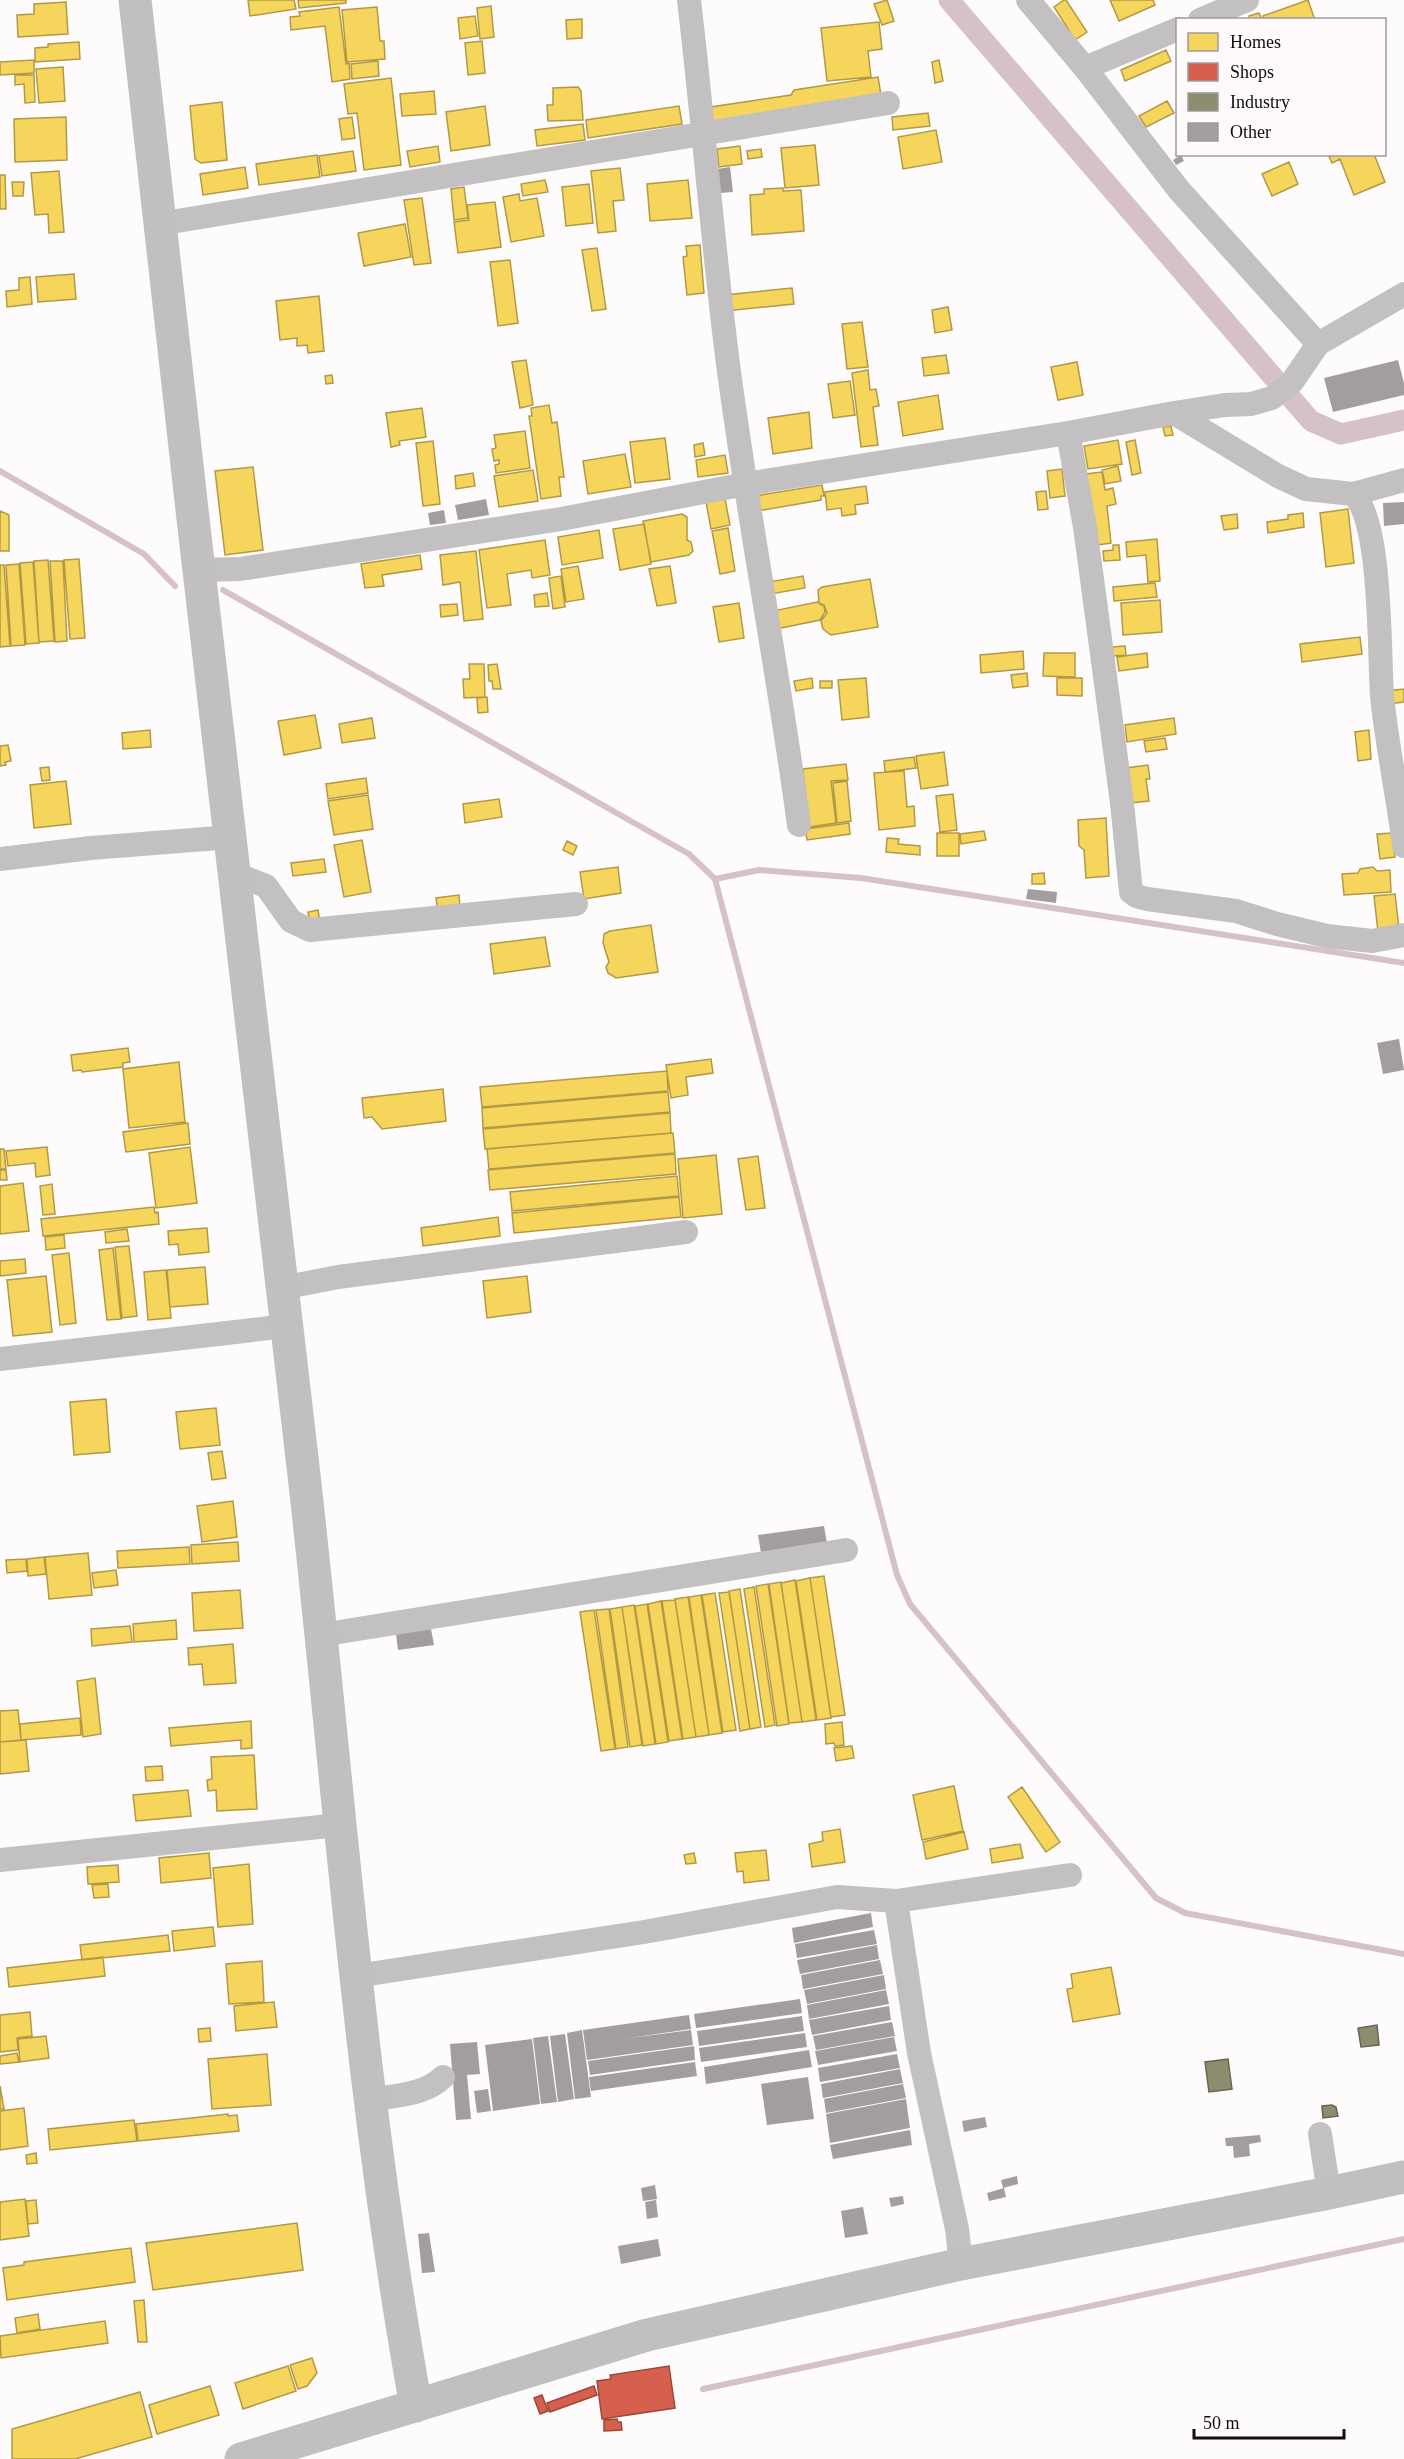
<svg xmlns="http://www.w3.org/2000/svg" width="1404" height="2459" font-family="'Times New Roman',serif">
	<rect width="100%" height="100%" fill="#fdfbfc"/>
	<path fill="#f6d55c" stroke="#b29945" stroke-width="1.5" d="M248,0h46l2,9 -46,7z
		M298,0h48v3l-47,5z
		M887,0l7,21 -12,4 -8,-21z
		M1064,0h2l21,32 -12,8 -21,-33z
		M1110,0h43l2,5 -36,16z
		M1308,0l7,20h-51l-1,-4z
		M66,2l2,32 -50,3 -1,-22 17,-1v-10z
		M491,6l3,31 -14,2 -3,-31z
		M339,7l7,57 3,-1 1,16 -18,3 -7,-56 -34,4 -1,-13 10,-1 -1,-4z
		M377,7l3,34h4l1,18 -38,3 -5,-52z
		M1259,13l3,7h-12l-1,-4z
		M475,16l3,20 -18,3 -2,-21z
		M582,19v19l-15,1 -1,-19z
		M879,22l3,27 -14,2 3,26 -44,4 -6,-53z
		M482,41l3,32 -17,2 -3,-32z
		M79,42l1,17 -45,3v-14l13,-1v-3z
		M1166,50l5,11 -46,20 -4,-11z
		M34,60v13l-34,2v-13z
		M939,60l4,21 -8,2 -3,-21z
		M378,61l1,15 -27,3 -1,-15z
		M63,67l2,34 -26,2 -3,-34z
		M15,75h19l1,27 -10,1 -1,-19 -9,1z
		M878,77l3,18 -168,27 -2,-15 80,-12 3,-5z
		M391,78l10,87 -37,5 -7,-57 -9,1 -4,-30z
		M578,87l3,4 2,29 -35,1 -1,-16h6v-17z
		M434,91l2,23 -34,2 -2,-22z
		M1167,101l7,12 -28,14 -7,-11z
		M222,102l5,58 -26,3 -6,-4 -5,-53z
		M485,106l5,39 -39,6 -5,-39z
		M679,106l3,18 -94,14 -2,-18z
		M928,113l2,13 -37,4 -1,-13z
		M66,117l1,43 -52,2 -1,-43z
		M352,117l3,21 -13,2 -3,-21z
		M583,124l2,16 -48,6 -2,-16z
		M936,130l6,32 -39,7 -5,-32z
		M815,145l4,40 -34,3 -4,-40z
		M438,146l2,16 -30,5 -3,-16z
		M740,146l2,18 -23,3 -2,-18z
		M761,149l1,8 -14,2 -1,-8z
		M353,151l3,20 -34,5 -3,-20z
		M1328,154h46l11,28 -31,13 -14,-36 -8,4z
		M317,155l3,22 -61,8 -3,-21z
		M1289,162l9,22 -26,12 -10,-22z
		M245,167l3,21 -45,7 -3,-21z
		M620,168l4,32 -11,1 3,30 -18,2 -7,-62z
		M59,171l5,61 -15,1 -1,-19 -13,1 -4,-42z
		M0,175h5l1,34h-6z
		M545,180l3,12 -25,4 -2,-12z
		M688,180l4,38 -42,3 -3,-37z
		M12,182h12l-1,14h-10z
		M589,184l4,39 -27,3 -4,-39z
		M464,187l4,31 -14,2 -3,-31z
		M783,188v3l18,-1 3,41 -52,4 -2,-40 14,-1v-5z
		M519,194l1,7 17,-3 7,38 -33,6 -8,-45z
		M422,198l9,65 -17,2 -10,-65z
		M495,202l6,45 -43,6 -4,-31 15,-2 -2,-15z
		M405,224l6,33 -47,9 -6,-33z
		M700,245l4,48 -17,2 -4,-38 4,-1 -1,-10z
		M597,248l9,61 -14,2 -10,-61z
		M510,260l8,63 -20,3 -8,-64z
		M74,274l2,25 -38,3 -2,-25z
		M30,277l2,27 -25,3 -1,-16 13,-1v-12z
		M792,288l2,16 -69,7 -1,-16z
		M319,296l5,55 -16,2 -1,-8 -10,1v-8l-17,2 -4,-39z
		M948,307l4,23 -17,3 -3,-23z
		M862,322l6,45 -21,2 -5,-45z
		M946,355l3,18 -25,3 -2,-18z
		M526,360l7,45 -13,3 -8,-46z
		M1077,362l6,33 -25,5 -7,-33z
		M868,370l2,20 6,-1 3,17 -6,1 5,38 -17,2 -9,-74z
		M332,375l1,8 -7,1 -1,-8z
		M850,381l5,34 -22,3 -5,-34z
		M938,395l5,34 -40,7 -5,-34z
		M549,405l3,18 5,-1 7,55h-5l2,19 -20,3 -12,-83h3l-1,-8z
		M422,408l4,29 -27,4 1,4 -9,2 -5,-34z
		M809,412l3,36 -39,6 -5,-36z
		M1171,426l2,9 -8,1 -2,-9z
		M525,431l5,37 -34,5 -1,-8 4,-1v-4l-5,1 -2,-12 4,-1 -2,-13z
		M665,438l5,41 -35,4 -5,-41z
		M1118,440l4,24 -34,5 -4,-23z
		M1135,440l6,33 -9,2 -6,-33z
		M433,441l7,63 -17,2 -7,-63z
		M703,443l2,12 -10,2 -1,-12z
		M625,454l6,33 -43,7 -5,-33z
		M725,455l3,18 -30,4 -2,-17z
		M1118,466l3,15 -16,3 -3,-14z
		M253,467l10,83 -38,5 -10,-84z
		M1062,469l3,27 -15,2 -3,-27z
		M533,470l5,31 -39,6 -5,-31z
		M1102,472l3,18 8,-2 3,16 -9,2 4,37 -13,2 -12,-71z
		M473,473l2,13 -19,3 -1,-13z
		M822,485l2,11h-3v4l-64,11 -2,-15z
		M866,486l2,17 -13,2 1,9 -14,2 -1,-8 -14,2 -2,-18z
		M1046,491l2,18 -10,1 -2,-18z
		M725,499l5,26 -19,4 -5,-27z
		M1348,509l6,54 -28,4 -6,-54z
		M0,511l9,4v36h-9z
		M1303,513l1,14 -36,6 -1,-11 21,-3v-4z
		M682,514l5,3v23l4,2 2,9 -4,4 -38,7 -8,-41z
		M1237,514l1,14 -14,2 -3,-14z
		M644,524l7,40 -31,6 -7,-41z
		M728,528l7,43 -15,3 -8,-43z
		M599,530l4,28 -41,7 -4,-28z
		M1157,539l3,42 -12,1 -2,-27 -19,2 -1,-15z
		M545,540l5,35 -18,3 -1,-8 -24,4 4,31 -24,3 -8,-58z
		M1113,545h6l1,15 -16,1 -1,-10 10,-1z
		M476,551l7,68 -19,2 -4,-39 -17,3 -3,-30z
		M420,555l2,14 -40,6 2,11 -19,2 -4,-24z
		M79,559l6,79 -15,1 -6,-79z
		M48,560l6,81 -15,1 -5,-81z
		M50,561h13l4,80 -12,1z
		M33,562l6,81 -13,1 -6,-81z
		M19,564l6,81 -14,1 -5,-81z
		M0,565h4l6,81 -10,1z
		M578,566l6,33 -18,3 -5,-33z
		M670,566l6,37 -19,3 -8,-37z
		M561,576l4,31 -12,2 -4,-31z
		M803,576l2,12 -34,6 -2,-12z
		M870,579l8,48 -47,8 -8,-6 -2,-8 6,-8 -3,-8 -5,-2 -1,-13 4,-3z
		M1155,583l2,14 -43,4 -1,-14z
		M547,593l2,13 -14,1 -1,-12z
		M1160,600l2,32 -39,3 -2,-32z
		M817,602l7,4 1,6 -5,8 -44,9 -3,-18z
		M739,603l5,35 -25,4 -6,-35z
		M457,604l1,11 -17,2 -1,-12z
		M1360,637l2,17 -60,8 -2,-18z
		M1125,646l1,9 -13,1 -1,-9z
		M1023,651l1,18 -43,4 -1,-18z
		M1044,653h31v24l-32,-1z
		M1147,653l1,14 -29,4 -2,-14z
		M469,664h15l1,33 -21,1 -1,-19h7z
		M497,664l4,25h-8l-1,-8h-3l-1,-16z
		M1027,673l1,13 -15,2 -2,-13z
		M812,678l1,10 -17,3 -2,-10z
		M866,678l3,39 -27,3 -4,-40z
		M1057,678h25v18l-25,-1z
		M820,681h12v7h-12z
		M1404,689v13l-15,2 -2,-13z
		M487,697l1,15 -10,1 -1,-15z
		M315,715l6,33 -37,7 -6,-34z
		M372,718l3,20 -33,5 -3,-19z
		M1174,718l2,16 -49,8 -2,-17z
		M150,730l1,17 -28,2 -1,-16z
		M1369,730l2,29 -13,2 -3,-29z
		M1165,738l2,11 -21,3 -2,-11z
		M8,745l3,16 -6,1 1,3 -6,1v-20z
		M944,752l4,33 -27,4 -5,-33z
		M914,757l2,11 -31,4 -1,-11z
		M846,764l2,16 -17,1 5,42 -27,4 -6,-58z
		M1148,765l2,14h-4l3,22 -19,2 -4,-35z
		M49,767l1,13 -8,1 -2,-13z
		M904,771l3,36 7,-1 1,20 -36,4 -5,-57z
		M366,778l2,15 -40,6 -2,-15z
		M66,781l5,43 -37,4 -4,-43z
		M847,781l4,40 -14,2 -4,-40z
		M953,794l4,36 -17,2 -4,-36z
		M368,795l5,34 -39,6 -6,-34z
		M499,799l3,18 -37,6 -2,-19z
		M1106,818l3,58 -23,2 -2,-28 -5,-4 -1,-26z
		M849,823l1,11 -43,6 -2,-11z
		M984,831l2,9 -25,4 -1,-10z
		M937,833h22v23h-22z
		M1392,833l3,24 -15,2 -3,-25z
		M887,838l12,1 -1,5 22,2v9l-34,-3z
		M362,840l9,52 -27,5 -10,-52z
		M567,841l10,5 -4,9 -10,-5z
		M324,859l2,13 -33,4 -2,-13z
		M618,867l3,26 -37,6 -4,-27z
		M1373,867l4,4 13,-1 1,22 -47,3 -2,-21 16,-1 2,-4z
		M1044,873l1,11h-13v-10z
		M1395,894l4,35 -21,3 -4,-36z
		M459,895l1,13 -22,4 -2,-14z
		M318,910l2,12 -10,1 -2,-11z
		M651,925l7,47 -42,6 -8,-5 -2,-6 3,-5 -6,-19 1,-9 6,-3z
		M545,937l5,29 -56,8 -4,-30z
		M128,1048l2,14 -7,1v4l-41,5 -1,-2 -8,1 -2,-16z
		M711,1059l2,14 -27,4 2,18 -17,3 -5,-33z
		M179,1062l6,60 -56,6 -6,-59z
		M667,1071l1,20 -186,16 -2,-20z
		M443,1089l3,32 -64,8 -10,-12 -8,1 -2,-20z
		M668,1092l2,20 -187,16 -1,-20z
		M670,1113l1,20 -186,16 -2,-20z
		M188,1123l2,21 -64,8 -3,-20z
		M673,1133l2,20 -186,16 -2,-20z
		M47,1147l3,28 -14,2 -1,-14 -27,3 -2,-15z
		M190,1147l7,56 -41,5 -7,-55z
		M0,1149h4l2,20h-6z
		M675,1154l1,20 -186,16 -2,-20z
		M716,1155l6,59 -39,4 -5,-59z
		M758,1156l7,52 -19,2 -8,-51z
		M0,1170h6l1,10h-7z
		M677,1176l2,20 -167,15 -2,-19z
		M23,1183l6,48 -29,3v-48z
		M52,1184l3,30 -12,1 -3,-29z
		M679,1197l2,20 -167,16 -2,-20z
		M154,1207l1,6 3,-1 1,12 -116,12 -2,-17z
		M498,1217l2,19 -77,10 -2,-18z
		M207,1228l2,24 -30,3 -1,-11 -9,1 -1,-14z
		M127,1229l2,12 -23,2 -1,-11z
		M64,1235l1,13 -19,2 -1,-13z
		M129,1246l8,70 -15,2 -7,-71z
		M113,1248l8,71 -14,1 -8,-70z
		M69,1253l7,70 -16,2 -8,-70z
		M25,1259l1,14 -26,3v-15z
		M205,1267l3,37 -38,3 -3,-37z
		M166,1270l5,48 -23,2 -4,-48z
		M46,1276l6,56 -39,4 -6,-56z
		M527,1276l4,36 -44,6 -4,-37z
		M106,1399l4,53 -36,3 -4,-53z
		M216,1408l4,37 -40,4 -4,-37z
		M222,1451l4,27 -14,2 -4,-27z
		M233,1501l4,36 -35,5 -5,-36z
		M238,1542l1,19 -47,3 -1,-19z
		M189,1547l1,17 -72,4 -1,-17z
		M88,1553l4,42 -43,4 -4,-42z
		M44,1557l2,17 -18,2 -1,-17z
		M26,1559l1,12 -20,2 -1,-13z
		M116,1570l2,15 -24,3 -2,-15z
		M824,1576l21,139 -14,2 -21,-139z
		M810,1578l21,140 -14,2 -21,-139z
		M795,1580l21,140 -14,2 -21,-139z
		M781,1582l21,140 -13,1 -20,-139z
		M768,1584l21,140 -12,2 -21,-140z
		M754,1587l21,138 -10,2 -21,-138z
		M740,1589l21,138 -11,2 -21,-138z
		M240,1590l3,38 -49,3 -2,-38z
		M729,1592l21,137 -10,2 -21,-138z
		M715,1593l21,137 -13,2 -21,-137z
		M701,1595l21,138 -13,2 -20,-138z
		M688,1597l21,138 -13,2 -21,-138z
		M675,1600l21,137 -13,2 -21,-138z
		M661,1601l21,138 -13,2 -21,-137z
		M647,1604l21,138 -12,2 -21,-138z
		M634,1605l21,139 -12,2 -21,-139z
		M622,1607l20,138 -12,2 -20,-138z
		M609,1609l19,138 -12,2 -20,-139z
		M594,1610l21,139 -14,2 -21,-139z
		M176,1620l1,19 -43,3 -1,-18z
		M130,1626l2,16 -40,4 -1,-17z
		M233,1644l3,39 -32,2 -2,-21 -13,1 -1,-17z
		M95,1678l6,56 -18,3 -6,-56z
		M18,1710l3,30 -21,2v-31z
		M80,1718l1,17 -60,5 -1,-16z
		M251,1721l1,27 -11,1v-9l-70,6 -2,-18z
		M842,1722l2,23 -9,1 -1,-3 -8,1 -1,-20z
		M26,1740l3,31 -29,3v-32z
		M852,1746l2,12 -18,3 -2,-13z
		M254,1755l3,54 -40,2 -1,-21 -8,1 -1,-11 5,-1 -1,-22z
		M162,1766l1,14 -17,1 -1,-14z
		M954,1786l9,45 -41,9 -9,-45z
		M1022,1787l38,55 -14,10 -38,-55z
		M188,1790l3,26 -55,5 -3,-26z
		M840,1829l5,33 -33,5 -3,-23 14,-3 -1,-9z
		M964,1832l4,17 -42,10 -3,-17z
		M1020,1844l3,14 -31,5 -2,-14z
		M766,1850l3,30 -25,3 -1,-12 -6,1 -2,-19z
		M209,1853l2,25 -50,5 -2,-25z
		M694,1853l2,10 -10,1 -2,-9z
		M249,1864l4,60 -35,3 -5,-59z
		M118,1865l1,17 -31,2 -1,-17z
		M108,1884l1,13 -15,1 -2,-13z
		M213,1927l2,19 -41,5 -2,-20z
		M168,1935l2,16 -88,9 -2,-15z
		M103,1957l2,19 -96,11 -2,-19z
		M262,1961l2,41 -35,2 -3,-40z
		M1111,1967l9,47 -47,8 -6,-33 6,-1 -2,-14z
		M274,2002l3,25 -41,4 -2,-25z
		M30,2012l2,24 -15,2 1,12 -18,2v-37z
		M210,2028l1,13 -12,1 -1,-13z
		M46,2036l3,22 -29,4 -2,-23z
		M17,2053l2,9 -19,2v-8z
		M267,2054l4,51 -59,4 -4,-50z
		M0,2086l4,23h-4z
		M24,2108l4,38 -28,4v-39z
		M228,2114v2l9,-1 2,16 -101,10 -2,-17z
		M134,2120l3,21 -87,9 -2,-21z
		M36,2153l1,10 -10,1 -1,-9z
		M25,2199l4,37 -29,4v-38z
		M36,2200l2,23 -10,1 -2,-23z
		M297,2223l6,47 -150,20 -7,-47z
		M131,2248l4,34 -128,18 -4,-32 21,-3v-3z
		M144,2300l3,42h-9l-4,-41z
		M38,2314l2,15 -23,4 -2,-15z
		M105,2321l3,22 -107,15 -1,-22z
		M312,2358l5,15 -10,13 -9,3 -8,-24z
		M288,2366l8,25 -53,18 -8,-26z
		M210,2386l9,29 -62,19 -8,-29z
		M140,2392l12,45 -77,22h-63v-30z"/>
	<path fill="#d6604d" stroke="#9b473a" stroke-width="1.5" d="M669,2366l6,42 -73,11 -5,-38 14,-2 -1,-4z
		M594,2386l3,9 -47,17 -3,-9z
		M542,2395l6,16 -8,3 -6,-16z
		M617,2419l1,3h3l1,8 -18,1v-11z"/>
	<path fill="#8c8c6e" stroke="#676652" stroke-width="1.5" d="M1377,2025l2,20 -18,2 -3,-19z
		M1228,2059l4,30 -23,3 -4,-30z
		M1332,2105l4,2 2,9 -15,2 -1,-12z"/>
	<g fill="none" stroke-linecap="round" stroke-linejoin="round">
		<path stroke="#d6c1cb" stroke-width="6" d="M0,471l144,83 31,32
			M223,590l466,264 26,25 182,696 13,29 246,294 29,15 219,41
			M715,879l44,-9 102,8 543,85
			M703,2389l701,-150"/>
		<path stroke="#d6c1cb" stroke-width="21" d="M949,0l362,421 30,13 63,-14"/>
	</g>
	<path fill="#a29ea0" d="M1181,155l3,6 -8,4 -3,-5z
		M730,167l3,25 -13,1 -3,-24z
		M1398,360l6,23v12l-71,17 -9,-34z
		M486,499l3,16 -31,5 -3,-15z
		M1404,502v22l-20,2 -1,-23z
		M444,510l2,13 -16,2 -2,-12z
		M1028,889l29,3 -1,11 -30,-4z
		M1399,1039l5,31 -21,4 -6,-31z
		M824,1526l3,17 -66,10 -3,-18z
		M431,1629l3,16 -36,5 -2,-16z
		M871,1913l2,14 -79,16 -2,-15z
		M874,1930l3,14 -80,14 -2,-14z
		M877,1945l2,14 -79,15 -3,-14z
		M880,1960l3,14 -80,15 -2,-14z
		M884,1975l2,14 -79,15 -3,-14z
		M886,1990l3,14 -80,15 -2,-14z
		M800,1999l2,14 -106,15 -2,-14z
		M889,2006l2,14 -79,15 -3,-15z
		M689,2015l2,14 -69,10 69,-9 2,15 -106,15 -4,-30z
		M802,2016l2,15 -105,15 -2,-15z
		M892,2022l3,14 -79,14 -3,-14z
		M582,2030l9,67 -16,2 -8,-66z
		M805,2033l2,14 -106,15 -2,-14z
		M565,2034l9,65 -16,3 -8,-66z
		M548,2036l9,66 -16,2 -8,-66z
		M894,2037l3,14 -79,14 -3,-14z
		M532,2039l8,65 -47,7 -8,-66z
		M477,2042l3,32 -13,1 4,44 -15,1 -6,-76z
		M694,2046l1,14 -105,15 -2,-14z
		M809,2050l3,17 -106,17 -2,-17z
		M897,2054l3,14 -80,14 -2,-14z
		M695,2062l2,14 -106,15 -2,-14z
		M900,2069l3,14 -80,15 -2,-14z
		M808,2077l6,42 -47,6 -6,-41z
		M903,2084l3,14 -80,15 -2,-14z
		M488,2089l3,22 -14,2 -3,-22z
		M906,2099l4,29 -80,15 -4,-29z
		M985,2117l2,10 -23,5 -2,-11z
		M910,2130l2,15 -79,14 -3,-14z
		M1260,2135l1,7 -12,2 1,12 -16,2 -1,-12h-7l-1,-8z
		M1017,2176l1,8 -15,4 -2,-8z
		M655,2185l2,14 -14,2 -2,-13z
		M1004,2188l2,9 -17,4 -2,-8z
		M903,2196l1,8 -13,3 -2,-9z
		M656,2200l2,17 -11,2 -2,-17z
		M863,2207l5,27 -23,4 -4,-27z
		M429,2233l6,39 -13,1 -4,-39z
		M658,2239l3,17 -40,8 -3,-18z"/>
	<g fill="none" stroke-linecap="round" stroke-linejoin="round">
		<path stroke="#c2c0c0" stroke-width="24" d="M689,0c14,118 23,237 38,356 20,157 51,312 72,469
			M1028,0l57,68 94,122 139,154
			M1200,20l47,-20
			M1085,68l93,-39
			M159,224l729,-121
			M1174,413l104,63 28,13 47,5 51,-14
			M1068,433l17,94 37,276 9,89 5,4 11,3 89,12 41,13 50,12 45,5 32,-6
			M1353,494c29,26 26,159 29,202 5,50 16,100 22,150
			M200,570l40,-1 321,-50 185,-35 322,-51 106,-20 51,-8 26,-1 21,-6 20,-16 26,-38 86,-50
			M0,859l91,-11 140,-11
			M235,874l31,12 25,35 19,9 266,-26
			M282,1288l56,-11 348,-45
			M0,1359l287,-33
			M321,1635l525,-85
			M0,1860l339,-35
			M896,1901l23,152 38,176 4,35
			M356,1976l288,-44 193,-35 59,4 174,-26
			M371,2100c25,-5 54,-5 72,-23
			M1320,2134l9,59"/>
		<path stroke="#c1bfc0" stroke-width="33" d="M135,0c53,492 113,984 169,1475 35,311 56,623 112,931
			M241,2459l406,-124 314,-71 368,-71 75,-16"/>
	</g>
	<rect x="1176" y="18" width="210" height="138" fill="#fefafc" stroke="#a09b9d" stroke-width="1.5"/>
	<rect x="1188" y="33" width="30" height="18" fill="#f6d55c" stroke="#a09b9d" stroke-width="1.5"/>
	<text x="1230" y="48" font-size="18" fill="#120c0f">Homes</text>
	<rect x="1188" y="63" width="30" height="18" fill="#d6604d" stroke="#a09b9d" stroke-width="1.5"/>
	<text x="1230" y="78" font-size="18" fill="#120c0f">Shops</text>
	<rect x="1188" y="93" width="30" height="18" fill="#8c8c6e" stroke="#a09b9d" stroke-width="1.5"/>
	<text x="1230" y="108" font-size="18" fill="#120c0f">Industry</text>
	<rect x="1188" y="123" width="30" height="18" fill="#a29ea0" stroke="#a09b9d" stroke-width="1.5"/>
	<text x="1230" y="138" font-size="18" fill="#120c0f">Other</text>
	<path d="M1194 2429v9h150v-9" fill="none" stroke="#120c0f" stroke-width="3"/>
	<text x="1203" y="2429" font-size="18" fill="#120c0f" stroke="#fefafc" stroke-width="4.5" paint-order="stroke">50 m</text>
</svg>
